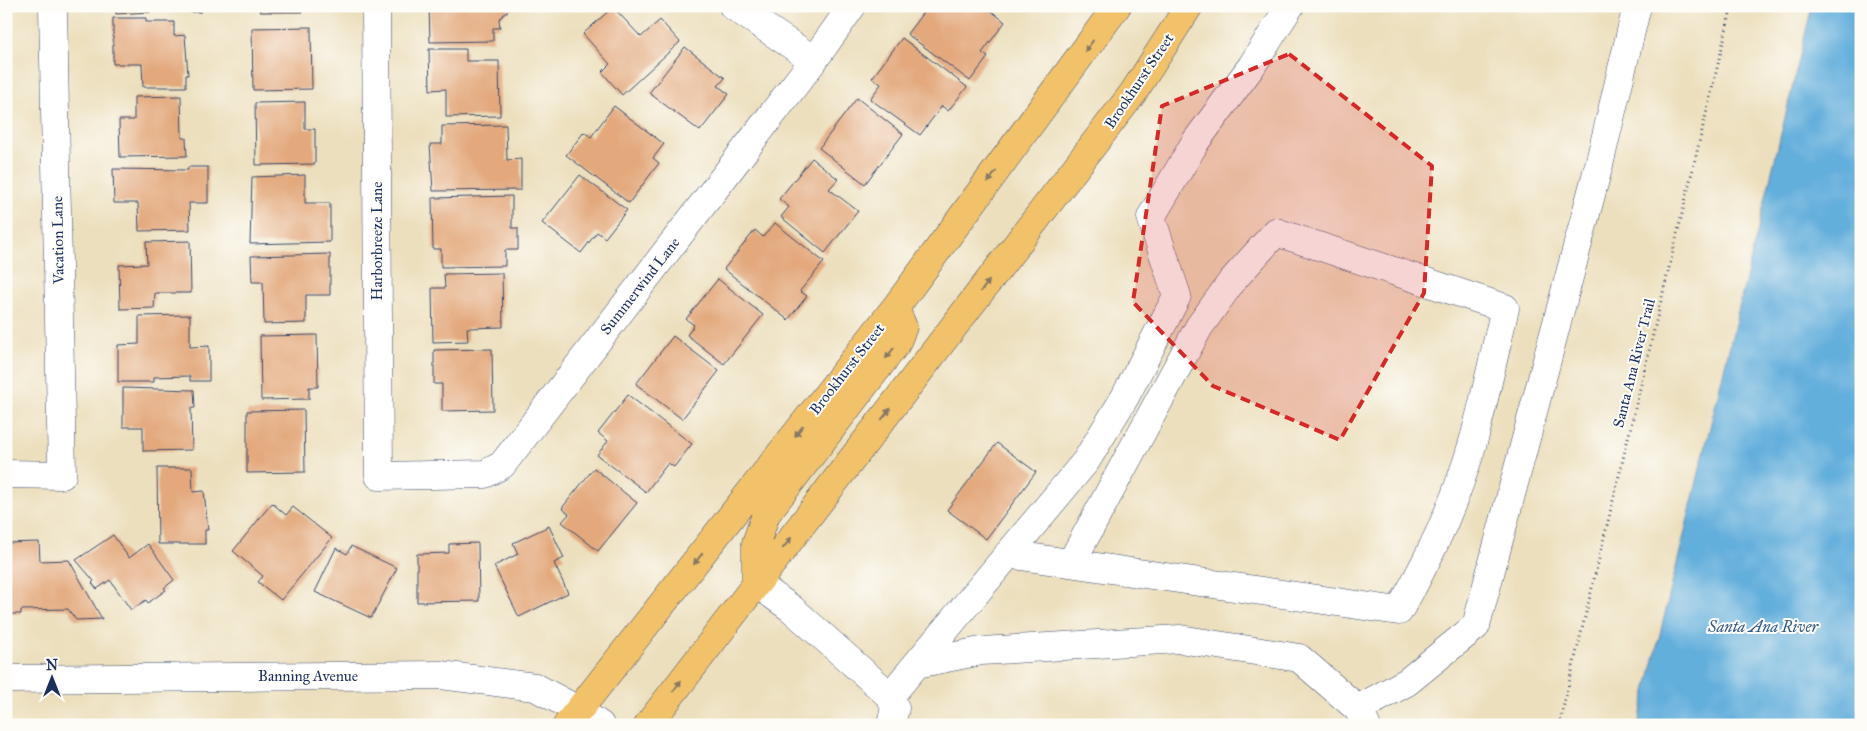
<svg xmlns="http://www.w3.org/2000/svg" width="1867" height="731" font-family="'IM FELL Great Primer',serif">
	<rect width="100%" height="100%" fill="#fdfcf7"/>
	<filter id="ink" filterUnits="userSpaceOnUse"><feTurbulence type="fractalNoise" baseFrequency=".02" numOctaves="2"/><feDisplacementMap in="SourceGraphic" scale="10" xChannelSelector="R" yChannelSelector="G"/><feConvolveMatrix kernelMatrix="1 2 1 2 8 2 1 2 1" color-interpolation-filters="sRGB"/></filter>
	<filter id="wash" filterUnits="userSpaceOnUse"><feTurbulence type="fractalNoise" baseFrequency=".0096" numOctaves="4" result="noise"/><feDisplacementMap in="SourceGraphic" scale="20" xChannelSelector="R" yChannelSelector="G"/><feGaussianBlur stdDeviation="1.12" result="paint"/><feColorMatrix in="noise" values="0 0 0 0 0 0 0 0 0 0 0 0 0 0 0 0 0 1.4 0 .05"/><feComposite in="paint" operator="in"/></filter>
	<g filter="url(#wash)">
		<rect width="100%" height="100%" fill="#ecdfbd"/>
		<path fill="#63afdc" stroke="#3f6f9d" d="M1812,6h49v719h-223z"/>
		<g id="blocks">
			<path fill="#e3a97d" d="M116,6h85v6h-12v-4l-39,1v3l-34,2z
				M259,6h43v6h-42z
				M429,6h82v2l-12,11 1,9h-7v13l-63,1z
				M928,6h57l20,16 -23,31 6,4 -18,24 -63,-47z
				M613,7l28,30 19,-17 20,22 -58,53 -20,-23 8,-8 -27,-30z
				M113,18h33v4h28v14l11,-1 3,40h-2v12h-43l-1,-23h-29z
				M311,27l1,62 -59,1 -1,-62z
				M902,38l65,49 -19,24 -6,-5 -22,29 -50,-36 11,-15 -9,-6z
				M685,47l40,31 -7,8 11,8 -29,37 -51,-38z
				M429,49h37v12h33l1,55 -54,1v-28l-16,1z
				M181,96l1,42h4l1,18 -67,1 -1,-37h15v-23z
				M857,98l46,36 -38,50 -46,-36z
				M305,102v27h10v35l-59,1 -1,-62z
				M614,106l50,38 -11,14 6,5 -30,40 -63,-48 18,-23 7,5z
				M506,125l1,35 14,-1v31l-88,1 -3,-47h12v-18z
				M812,158l26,21 -9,10 29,22 -33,42 -44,-36 8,-10 -10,-8z
				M188,167h20v36h-19l1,27 -51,1 -1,-28h-24l-1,-34 75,1z
				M305,175v28h25v39l-80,2 2,-67z
				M580,175l47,35 -22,28 -8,-6 -16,21 -39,-30z
				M512,196v32h6v22h-13v16l-64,1v-18h-8l-1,-51z
				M775,223l49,39 -24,29 7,5 -19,24 -64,-51 31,-39 8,7z
				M190,241l1,52h-36l-1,15 -34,1 -1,-44 28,-1 -1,-22z
				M330,254v41h-24v28l-42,1 -1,-42h-11l-1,-26z
				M502,273l1,54 -36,1 1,13 -35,1 -1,-54h13l-1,-14z
				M718,279l45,36 -39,49 -37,-29 7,-10 -8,-6z
				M190,315v32l19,-1v35h-19v-5l-36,1v5h-36v-37l21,-1v-28z
				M317,335l1,52h-9v12l-48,1 -1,-64z
				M673,336l46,35 -37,48 -46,-35z
				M492,349l1,61 -51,1v-27h-8v-34z
				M123,388l71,2 1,18h-4l1,42 -49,1v-24h-20z
				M628,395l64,49 -18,23 -6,-4 -22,29 -49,-37 11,-14 -10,-8z
				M304,410l1,62 -58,1v-62z
				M997,443l39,29 -50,67 -39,-29z
				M157,468h35l1,24 11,-1 4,39h-3v14h-47z
				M594,468l43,35 -39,48 -36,-29 7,-8 -7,-6z
				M272,503l14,12 7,-8 39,31 -51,62 -23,-18 5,-6 -30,-25z
				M549,526l15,32 -10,5 14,30 -49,24 -25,-51 24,-12 -5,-11z
				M113,535l16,23 19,-14 26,36 -10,8 2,2 -18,13 -2,-3 -15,10 -21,-30 -13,9 -5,-6 2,-2 -18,-21z
				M39,542l1,19 29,-1 33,59 -26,1 -8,-11 -47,1v4h-15v-71z
				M478,543l1,58 -62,1v-48l32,-1v-9z
				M351,546l46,22 -26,50 -56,-26 21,-44 11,6z"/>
		</g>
	</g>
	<g filter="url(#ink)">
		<use href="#blocks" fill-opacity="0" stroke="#3a496c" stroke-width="1"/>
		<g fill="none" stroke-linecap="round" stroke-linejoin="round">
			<g stroke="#3a496c" stroke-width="29">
				<path id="minor" d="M376,6l3,470 106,-2 17,-9 312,-405 38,-54
					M733,6l81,54
					M6,474l56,1 -9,-469
					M1008,554l391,57c32,-55 59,-114 76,-176 11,-42 20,-84 30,-127l-229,-76 -44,49 -33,46 -128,236
					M756,583l36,26 98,87 5,12 -4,17
					M917,664l64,-13 199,-12 119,19 59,51 8,16
					M6,679l435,-4 94,12 43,23 22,15
					M890,696l196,-235 39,-64 52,-101 -26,-79 45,-76 55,-74 39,-61
					M1358,709l49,-27 69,-56 124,-465 37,-155"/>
			</g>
			<g stroke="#3a496c" stroke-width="29">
				<path id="major" d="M756,583v-40l10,-29 130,-170 7,-17 -8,-19
					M567,725l328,-417 222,-302
					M648,725l485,-632 56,-87"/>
			</g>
			<path stroke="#3a496c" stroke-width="3" stroke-dasharray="1 4" stroke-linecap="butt" d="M1559,725l173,-719"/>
			<use href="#minor" stroke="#fff" stroke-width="28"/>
			<use href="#major" stroke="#f2c26a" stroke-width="28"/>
		</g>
		<defs><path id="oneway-solid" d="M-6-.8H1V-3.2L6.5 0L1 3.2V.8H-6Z" transform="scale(1.25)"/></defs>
		<g fill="#867864">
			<use href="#oneway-solid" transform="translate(1089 46) rotate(126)"/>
			<use href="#oneway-solid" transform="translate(992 177) rotate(126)"/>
			<use href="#oneway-solid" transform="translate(985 286) rotate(-52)"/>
			<use href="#oneway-solid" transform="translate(890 353) rotate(128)"/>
			<use href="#oneway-solid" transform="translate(886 414) rotate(-52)"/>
			<use href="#oneway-solid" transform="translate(799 431) rotate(128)"/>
			<use href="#oneway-solid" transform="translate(787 543) rotate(-52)"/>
			<use href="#oneway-solid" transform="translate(698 559) rotate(128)"/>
			<use href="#oneway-solid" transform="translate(677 686) rotate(-53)"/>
		</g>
	</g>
	<path fill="#d62828" fill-opacity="0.2" stroke="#d62828" stroke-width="4" stroke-dasharray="10 6" stroke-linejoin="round" d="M1289,54l143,112 -8,127 -84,147 -127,-54 -80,-84 29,-196z"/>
	<g text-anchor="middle" stroke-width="4" stroke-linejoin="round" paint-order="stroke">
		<g font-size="15" fill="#1b2f5e" stroke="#fdfcf7">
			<text transform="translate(1139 81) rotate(-56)" y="5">Brookhurst Street</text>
			<text transform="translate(58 240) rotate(-91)" y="5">Vacation Lane</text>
			<text transform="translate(377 241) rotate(-90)" y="5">Harborbreeze Lane</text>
			<text transform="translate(640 286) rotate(-52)" y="5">Summerwind Lane</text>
			<text transform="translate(1634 363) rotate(-76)" y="5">Santa Ana River Trail</text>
			<text transform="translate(847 369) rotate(-52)" y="5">Brookhurst Street</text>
			<text x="308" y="681">Banning Avenue</text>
		</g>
		<g font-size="16" font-style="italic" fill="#345c8a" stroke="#fdfcf7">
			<text x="1763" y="632">Santa Ana River</text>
		</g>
	</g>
	<rect width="1867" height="731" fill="none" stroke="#fdfcf7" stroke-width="25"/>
	<g transform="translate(52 678)" stroke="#fdfcf7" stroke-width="4" paint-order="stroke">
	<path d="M0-4L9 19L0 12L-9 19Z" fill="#1b2f5e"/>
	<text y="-8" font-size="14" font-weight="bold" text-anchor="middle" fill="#1b2f5e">N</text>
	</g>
</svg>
